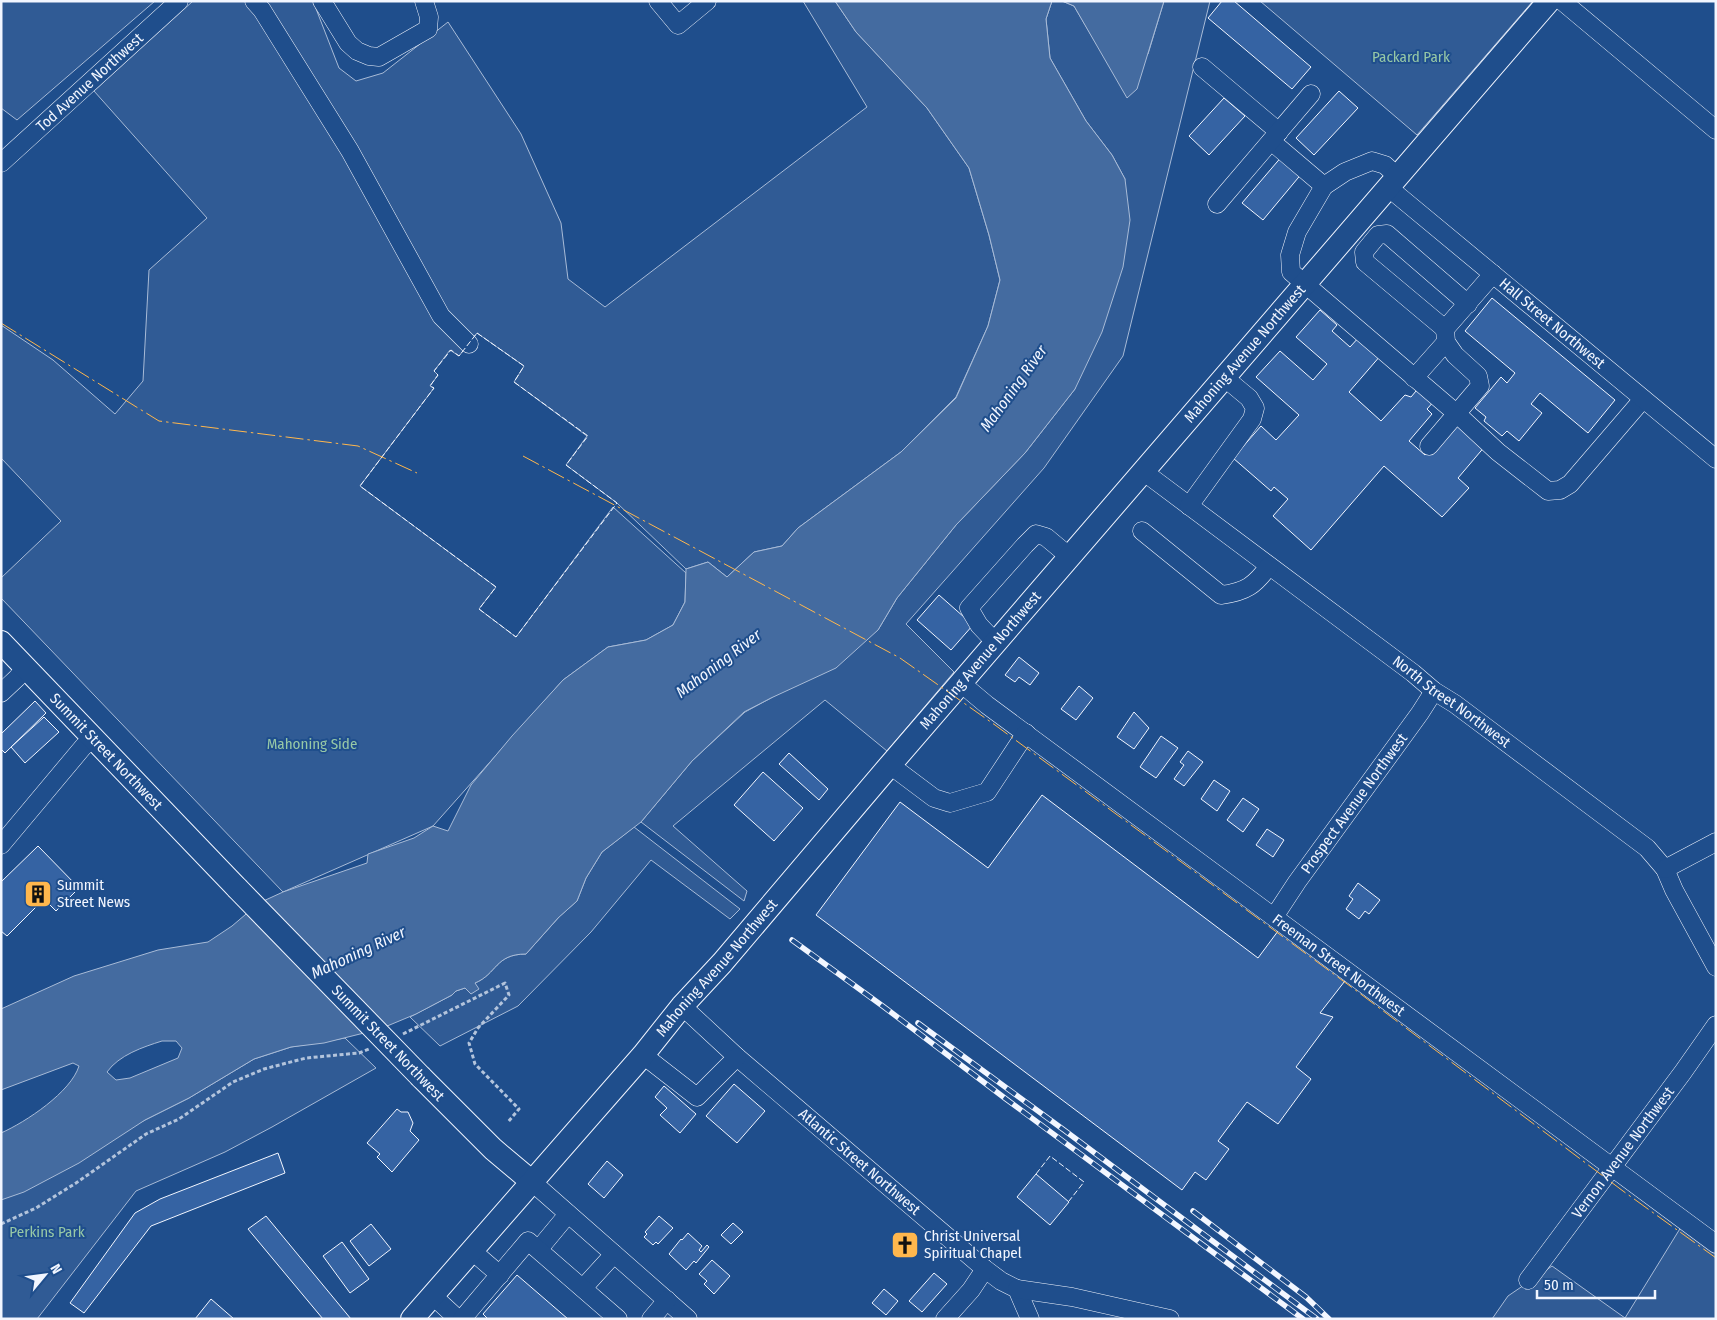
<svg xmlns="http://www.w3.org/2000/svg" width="1717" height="1320" font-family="'Fira Sans Condensed',sans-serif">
	<rect width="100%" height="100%" fill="#1f4e8c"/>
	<path fill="#305b95" stroke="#a8bbd7" d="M1,1h154l-138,119 -16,-12z
		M193,1h120l26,67 17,13 27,-8 65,-51 73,112 40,89 7,56 37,28 262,-200 -64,-106h32l21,31 71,76 42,60 20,67 11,45 -12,46 -32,71 -55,55 -103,76 -16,18 -28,6 -27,25 -19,-15 -22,7 -69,-66 -51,-38 21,-29 -73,-54 10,-16 -47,-33 -18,23 -9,-6 -16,21 4,4 -8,11 4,2 -74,98 136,101 -17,22 37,28 97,-130 73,66 -1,29 -12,23 -27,15 -38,7 -45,33 -130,146 -150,66 -282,-294v-20l60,-57 -60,-63v-133l52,35 62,54 28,-33 6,-111 58,-52 -113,-127z
		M1052,1h10l12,5 23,39 51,9 16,-53h46l-87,355 -79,112 -138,156 48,48 -67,79 -62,-51 -152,126 74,65 -3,10 -103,-79 51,-61 53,-49 26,-14 107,-68 19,-32 59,-73 69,-72 50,-64 50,-210 -13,-24 -26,-34 -36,-63 -4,-39z
		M1260,1h273l-116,134z
		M634,827l106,82 -10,10 -79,-59 -60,72 -73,74 -78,40 -30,-29 42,-22 4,-4 9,-3 6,6 4,-11c22,-9 20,-29 51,-29l34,-38 17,-15 9,-23 16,-26z
		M345,1038l31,30 -104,59 -47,25 -89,39 -99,128h-36v-121l144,-78 44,-22 65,-39 37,-12z
		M1681,1227l35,26v66h-224l16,-23 44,-30 73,52z"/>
	<path fill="#446ba0" stroke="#a8bbd7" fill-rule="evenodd" d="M835,1h217l-6,18 4,39 36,63 26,34 13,24 5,41 -7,47 -21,65 -27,57 -50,64 -69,72 -59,73 -19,32 -42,38 -65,30 -27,14 -52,49 -51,61 -39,30 -16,26 -9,23 -19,17 -32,36c-31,0 -29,20 -51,29l4,6 -8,5 -6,-6 -9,3 -4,4 -36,19 -36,15 -56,14 -33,4 -37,12 -65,39 -44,22 -66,43 -55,29 -23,8v-67c25,-11 70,-41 78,-67l-6,-3 -72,27v-81l73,-33 84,-26 50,-8 24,-16 27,-23 24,-11 84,-29 1,-9 46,-16 19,-12 15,5 23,-46 41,-49 51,-56 45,-33 38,-7 27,-15 12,-23 1,-33 22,-7 19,15 27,-25 28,-6 16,-18 103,-76 55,-54 32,-72 12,-46 -11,-45 -20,-67 -42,-60 -71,-76zM162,1041h14l6,7 -4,10 -48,20 -14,2 -9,-8c12,-17 36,-25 55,-31z
		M1062,1h102l-27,88 -10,9 -53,-92z"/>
	<path fill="#3563a3" stroke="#f2f6ff" d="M1222,1h12l77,66 -19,22 -84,-71z
		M1339,91l19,17 -44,47 -18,-17z
		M1224,98l21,18 -36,39 -20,-19z
		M1283,155l20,17 -40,48 -21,-17z
		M1492,298l123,102 -27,33 -48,-40 -9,11 11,9 -23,28 -12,-10 -5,5 -18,-15 2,-4 -11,-9 26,-31 6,6 8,-10 -50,-42z
		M1320,310l17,15 -5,6 18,16 10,-11 21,19 -32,37 32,29 24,-26 6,2 10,-12 15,14 -9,10 5,5 -23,27 16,14 31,-36 30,26 -28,33 11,10 -27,29 -58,-51 -73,84 -38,-34 15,-17 -14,-12 -3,4 -38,-33 28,-32 15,14 23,-25 -43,-38 24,-26 33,29 14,-16 -31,-27z
		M939,595l34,30 -22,25 -34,-30z
		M1019,657l20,16 -9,12 -11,-8 -4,5 -10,-7z
		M1079,686l14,12 -17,22 -15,-11z
		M35,701l11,12 -41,40 -4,-4v-15z
		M1134,712l15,16 -15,21 -17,-12z
		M44,717l15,15 -34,31 -14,-16z
		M1161,736l17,12 -22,30 -16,-11z
		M1188,751l15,11 -19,24 -10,-7 10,-14 -4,-3z
		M789,753l39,36 -9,11 -40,-36z
		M763,772l40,36 -29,33 -40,-36z
		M1214,780l16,11 -13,20 -16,-12z
		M1042,795l216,163 23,-31 67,50 -28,36 13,4 -37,50 15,12 -33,45 -31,-22 -29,39 11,8 -23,31 -11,-8 -13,18 -366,-275 84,-113 88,66z
		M1243,798l16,11 -16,23 -16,-12z
		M1267,829l17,11 -11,17 -17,-12z
		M38,846l41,42 -23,23 -12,-12 -37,37 -6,-5v-49z
		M1358,883l22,17 -11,14 -4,-3 -6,8 -13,-10 7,-10 -4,-3z
		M734,1084l31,27 -28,32 -31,-27z
		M664,1086l32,28 -16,19 -20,-18 7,-7 -12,-11z
		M397,1109l4,3h7l5,11 -3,8 9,9 -27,32 -15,-15 3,-3 -13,-11z
		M278,1153l7,20 -134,53 -67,87 -14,-10 65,-90 25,-14z
		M607,1161l16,14 -19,23 -16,-14z
		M1036,1174l33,28 -19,23 -33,-28z
		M266,1216l85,103h-28l-75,-90z
		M659,1216l14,12 -15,16 -2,-2 -3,3 -9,-8 3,-3 -2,-2z
		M733,1223l10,9 -12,12 -10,-9z
		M371,1224l20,25 -22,17 -19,-25z
		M688,1233l14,13 -3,4 2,2 6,-7 2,2 -13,16 -2,-2 -8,9 -17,-16 12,-15 1,1z
		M342,1242l27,37 -19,14 -27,-37z
		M712,1260l18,16 -16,18 -10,-10 3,-3 -8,-7z
		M934,1273l13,11 -25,28 -13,-11z
		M517,1275l51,44h-80l-5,-5z
		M884,1289l14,12 -12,14 -14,-12z
		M211,1299l23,20h-39z"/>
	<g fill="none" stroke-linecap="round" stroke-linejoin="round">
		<g stroke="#f2f6ff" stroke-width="19">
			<g id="minor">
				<path d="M254,1l8,9 88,141 91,165 28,28"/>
				<path d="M322,1l26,42 9,8 12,5 10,1 49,-28 1,-12 -5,-16"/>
				<path d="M658,1l20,24 29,-24"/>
				<path d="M1562,1l154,129"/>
				<path d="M1202,67l77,65"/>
				<path d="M1271,141l53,45"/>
				<path id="s1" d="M1,163l178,-162"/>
				<path d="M1398,177l-13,-12 -13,-4 -27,11 -21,14 -27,46 -7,23 1,17 165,141 42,39 50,39 12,-1 10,-6 73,-85"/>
				<path id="s2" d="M1389,188l327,271"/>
				<path d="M1217,204l94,-110"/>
				<path d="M1445,329l-80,-67 -1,-10 14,-17 9,-1 81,70"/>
				<path d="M1414,378l32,-36"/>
				<path d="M1429,446l51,-60 -2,-10 -23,-21 -9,-13 -1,-13 48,-55"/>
				<path id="s3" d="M1144,472l269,201 21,18 21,13 192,144 18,21 9,21 42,77"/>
				<path d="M1189,506l63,-87 3,-11 -6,-10 -24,-20"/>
				<path d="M1142,531l79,64c25,-3 34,-10 48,-29"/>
				<path d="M996,643l-17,-18 -10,-17 56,-63 11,-11 10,3 24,20"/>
				<path id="s4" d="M962,684l25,21 729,539"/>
				<path d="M1,693l16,-15 9,-11"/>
				<path d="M890,765l44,33 16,5 37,-11 39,-59"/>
				<path d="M1,845l82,-98 10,-9"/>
				<path d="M1665,869l51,-27"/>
				<path id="s5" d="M1274,917l23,-35 123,-169 14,-22"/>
				<path id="s6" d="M682,1006l55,51 248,212 16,12 16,8 13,30"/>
				<path d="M643,1055l54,42 40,-40"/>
				<path d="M531,1181l157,138"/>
				<path d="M539,1249l29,-35"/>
				<path d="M471,1250l29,25"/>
				<path id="s7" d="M1528,1280l155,-208 33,-47"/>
				<path d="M583,1288l31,-34"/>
				<path d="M1017,1289l55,8 98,22"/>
				<path d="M432,1295l26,24"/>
				<path d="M462,1319l66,-78 90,78"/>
				<path d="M651,1319l16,-19"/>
				<path d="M945,1319l26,-29 14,-21"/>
			</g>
		</g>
		<g stroke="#f2f6ff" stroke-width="24">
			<g id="major">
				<path id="s8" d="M1,642l236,246"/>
				<path d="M421,1077l72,72 38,32"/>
				<path id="s9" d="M412,1319l231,-264 39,-49 40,-43 168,-198 659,-764"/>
			</g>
		</g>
		<path stroke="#b3c4dc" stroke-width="3" stroke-dasharray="4 2.5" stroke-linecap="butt" d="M403,1034l102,-51 4,12 -31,33 -9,15 6,21 44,45 -11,13
			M1,1224l35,-16 40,-25 70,-49 33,-15 54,-37 31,-13 42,-11 53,-5 10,-4"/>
		<use href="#minor" stroke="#1f4e8c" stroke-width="18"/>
		<use href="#major" stroke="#1f4e8c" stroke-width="22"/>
		<g stroke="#f2f6ff" stroke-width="5.5">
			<path id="rail" d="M792,940l92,67 122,92 297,220
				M918,1023l146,107 253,189
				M1193,1211l113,86 23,22"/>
		</g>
		<use href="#rail" stroke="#1f4e8c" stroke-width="4" stroke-dasharray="11" stroke-linecap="butt"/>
		<g stroke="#f2f6ff" stroke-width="24" stroke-linecap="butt">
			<path id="major-bridge" d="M237,888l184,189"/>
		</g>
		<use href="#major-bridge" stroke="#1f4e8c" stroke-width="22"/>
		<path stroke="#f2f6ff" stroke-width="1" stroke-dasharray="6 2.5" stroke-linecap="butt" d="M477,333l47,33 -10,16 74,54 -22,29 51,38 -101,134 -37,-28 17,-22 -136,-101 74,-98 -4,-2 8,-11 -4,-4 17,-21 8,6z
			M1036,1174l14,-18 34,26 -15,19"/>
		<path stroke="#ffb74d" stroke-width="1" stroke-dasharray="18 4 2.5 4" stroke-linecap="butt" d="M1,323l158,98 199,25 59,27
			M523,456l377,202 95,67 359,264 269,202 93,67"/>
	</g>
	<defs>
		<g id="building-square" transform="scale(1.4375)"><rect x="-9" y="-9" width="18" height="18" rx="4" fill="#ffb74d" stroke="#1f4e8c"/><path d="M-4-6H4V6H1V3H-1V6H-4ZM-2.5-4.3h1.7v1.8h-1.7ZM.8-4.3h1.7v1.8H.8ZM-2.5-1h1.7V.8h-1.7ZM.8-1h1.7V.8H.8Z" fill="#111"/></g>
		<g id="church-square" transform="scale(1.4375)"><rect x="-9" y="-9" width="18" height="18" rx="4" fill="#ffb74d" stroke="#1f4e8c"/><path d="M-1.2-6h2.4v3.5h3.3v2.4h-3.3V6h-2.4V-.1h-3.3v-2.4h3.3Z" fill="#111"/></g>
	</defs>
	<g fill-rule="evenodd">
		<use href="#building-square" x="38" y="894"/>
		<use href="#church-square" x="905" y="1245"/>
	</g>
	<g text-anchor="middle" stroke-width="4" stroke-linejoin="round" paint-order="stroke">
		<g font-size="15" fill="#97c8a6" stroke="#1f4e8c">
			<text x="1411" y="62">Packard Park</text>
			<text x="312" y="749">Mahoning Side</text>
			<text x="47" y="1237">Perkins Park</text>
		</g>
		<g font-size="15" fill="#f2f6ff" stroke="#1f4e8c">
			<text dy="5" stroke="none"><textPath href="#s1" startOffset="120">Tod Avenue Northwest</textPath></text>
			<text dy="5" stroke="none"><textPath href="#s2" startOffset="212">Hall Street Northwest</textPath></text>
			<text dy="5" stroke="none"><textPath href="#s9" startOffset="1275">Mahoning Avenue Northwest</textPath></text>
			<text dy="5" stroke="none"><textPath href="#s9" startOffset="870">Mahoning Avenue Northwest</textPath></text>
			<text dy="5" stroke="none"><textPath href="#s3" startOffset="384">North Street Northwest</textPath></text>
			<text dy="5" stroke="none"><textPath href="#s8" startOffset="152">Summit Street Northwest</textPath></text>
			<text dy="5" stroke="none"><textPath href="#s5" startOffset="139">Prospect Avenue Northwest</textPath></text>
			<text dy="5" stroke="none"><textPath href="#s4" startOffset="470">Freeman Street Northwest</textPath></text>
			<text dy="5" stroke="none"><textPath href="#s9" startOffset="465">Mahoning Avenue Northwest</textPath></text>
			<text transform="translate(388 1043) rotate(46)" y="5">Summit Street Northwest</text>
			<text dy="5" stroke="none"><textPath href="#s7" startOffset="159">Vernon Avenue Northwest</textPath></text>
			<text dy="5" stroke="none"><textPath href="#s6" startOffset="236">Atlantic Street Northwest</textPath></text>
		</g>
		<g font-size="15" fill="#f2f6ff" stroke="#1f4e8c" text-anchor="start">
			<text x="57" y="890">Summit<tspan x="57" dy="17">Street News</tspan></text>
			<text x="924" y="1241">Christ Universal<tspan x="924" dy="17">Spiritual Chapel</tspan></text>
		</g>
		<g font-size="16" font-style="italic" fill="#f2f6ff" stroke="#1f4e8c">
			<text transform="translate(1013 388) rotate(-54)" y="6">Mahoning River</text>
			<text transform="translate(718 663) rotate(-37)" y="6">Mahoning River</text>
			<text transform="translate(358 952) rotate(-25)" y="6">Mahoning River</text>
		</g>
	</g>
	<rect width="1717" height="1320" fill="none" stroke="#f2f6ff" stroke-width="5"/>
	<g transform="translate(45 1275) rotate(61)" stroke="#1f4e8c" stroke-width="4" paint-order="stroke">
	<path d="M0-4L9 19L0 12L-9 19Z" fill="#f2f6ff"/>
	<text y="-8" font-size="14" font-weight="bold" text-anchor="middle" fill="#f2f6ff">N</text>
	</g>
	<path d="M1537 1290v8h118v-8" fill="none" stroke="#f2f6ff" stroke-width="2.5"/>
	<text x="1544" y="1290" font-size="15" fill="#f2f6ff" stroke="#1f4e8c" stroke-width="4" paint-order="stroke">50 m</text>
</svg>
